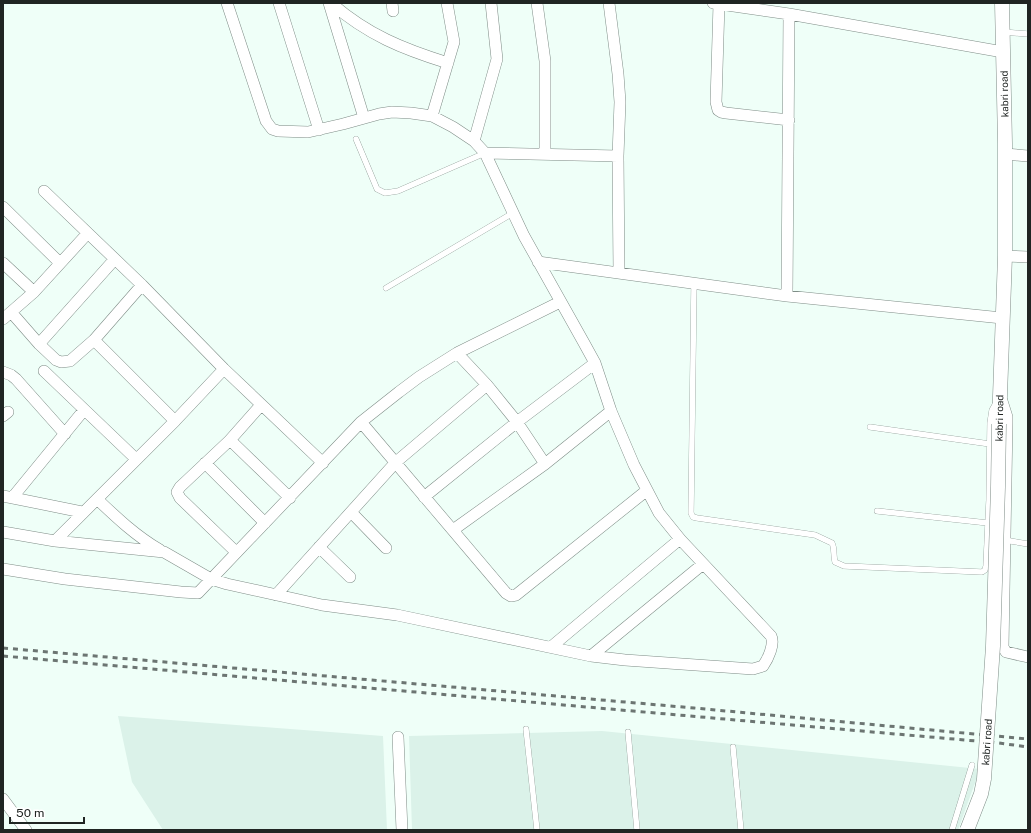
<svg xmlns="http://www.w3.org/2000/svg" width="1031" height="833" font-family="'Public Sans',sans-serif">
	<rect width="100%" height="100%" fill="#effff8"/>
	<path fill="#dbf2e9" d="M118,716l265,20 4,94h-224l-31,-48z
		M602,731l378,38 -22,61h-546l-3,-94z"/>
	<g fill="none" stroke-linecap="round" stroke-linejoin="round">
		<g stroke="#7f8d87" stroke-width="6">
			<path id="service" d="M1003,32l25,2
				M356,139l21,50 8,4 13,-2 87,-38
				M694,283l-3,230 2,4 4,1 118,17 17,8c3,6 1,12 3,19l9,4 138,6 3,-2 1,-4 3,-66 1,-77 2,-13 4,-7
				M386,288l127,-75
				M870,427l120,17
				M877,511l111,12
				M1004,540l24,4
				M526,729l11,101
				M628,732l9,98
				M733,747l8,83
				M952,830l20,-65"/>
		</g>
		<g stroke="#7f8d87" stroke-width="12">
			<path id="minor" d="M279,3l40,127
				M329,3l35,115
				M331,3c37,32 72,46 117,60
				M392,3l1,8
				M537,3l8,58v93
				M609,3l9,71 2,28 -2,54 1,117
				M713,3l76,11 214,38
				M719,4l-3,98 2,8 3,2 5,1 63,7
				M432,116l22,-74 -7,-39
				M474,141l23,-82 -6,-56
				M485,153l133,3
				M1005,154l23,2
				M44,191l98,94 82,84 99,94
				M3,207l57,56
				M1005,256l23,1
				M538,262l249,34 215,22
				M3,263l31,29
				M787,296l2,-282
				M11,312l28,32 17,16 5,2 9,-1 24,-21 48,-55
				M3,319l31,-27 53,-58
				M94,340l81,81
				M39,344l75,-84
				M457,353l30,32 30,37 28,42
				M44,371l92,88
				M3,372l8,3 5,4 49,55
				M1002,401l5,16v6l-4,224 3,5 22,5
				M3,416l5,-4
				M361,422l145,171 5,3 5,-1 130,-104
				M230,440l60,58
				M205,463l60,60
				M3,496l79,16
				M424,497l93,-75 78,-59
				M12,498l72,-88
				M97,499c20,19 39,37 63,51
				M351,512l35,36
				M453,530l92,-66 66,-53
				M3,532l52,9 109,11 47,27 16,5 95,21 75,10 194,41 34,4 128,9 10,-3c5,-7 12,-22 8,-30l-91,-97 -21,-26 -25,-48 -23,-54 -16,-48 -11,-20 -60,-107 -39,-83 -11,-12 -21,-14 -21,-11 -21,-3 -19,-1 -13,2 -36,10 -35,8 -30,-1 -6,-2 -6,-8 -39,-118
				M55,541l120,-120 49,-52
				M319,547l31,30
				M236,552l-56,-54 -3,-6 3,-5 50,-47 31,-35
				M3,569l62,10 116,13 17,1 163,-171 38,-30 20,-15 38,-24 103,-51
				M276,595l120,-133 91,-77
				M551,647l129,-108
				M591,656l112,-92
				M398,737l4,93
				M3,799l23,31"/>
		</g>
		<g stroke="#7f8d87" stroke-width="15">
			<path id="tertiary" d="M999,424l6,-168v-113l-3,-140"/>
		</g>
		<use href="#service" stroke="#fff" stroke-width="5.5"/>
		<use href="#minor" stroke="#fff" stroke-width="11"/>
		<use href="#tertiary" stroke="#fff" stroke-width="14"/>
		<path stroke="#6c7572" stroke-width="3" stroke-dasharray="5 5" stroke-linecap="butt" d="M3,648l691,60 334,31
			M3,656l996,87 29,4"/>
		<g stroke="#7f8d87" stroke-width="15" stroke-linecap="butt">
			<g id="tertiary-bridge">
				<path id="s1" d="M967,830l14,-36 3,-15 9,-133 5,-159 1,-63"/>
			</g>
		</g>
		<use href="#tertiary-bridge" stroke="#fff" stroke-width="14"/>
	</g>
	<g text-anchor="middle" stroke-width="3" stroke-linejoin="round" paint-order="stroke">
		<g font-size="10" fill="#202523" stroke="#fff">
			<text transform="translate(1004 94) rotate(-91)" y="4">kabri road</text>
			<text transform="translate(999 418) rotate(-89)" y="4">kabri road</text>
			<text dy="4" stroke="none"><textPath href="#s1" startOffset="91">kabri road</textPath></text>
		</g>
	</g>
	<rect width="1031" height="833" fill="none" stroke="#202523" stroke-width="8"/>
	<path d="M10 817v6h74v-6" fill="none" stroke="#202523" stroke-width="2"/>
	<text x="16" y="817" font-size="12" fill="#202523" stroke="#ffffff" stroke-width="3" paint-order="stroke">50 m</text>
</svg>
